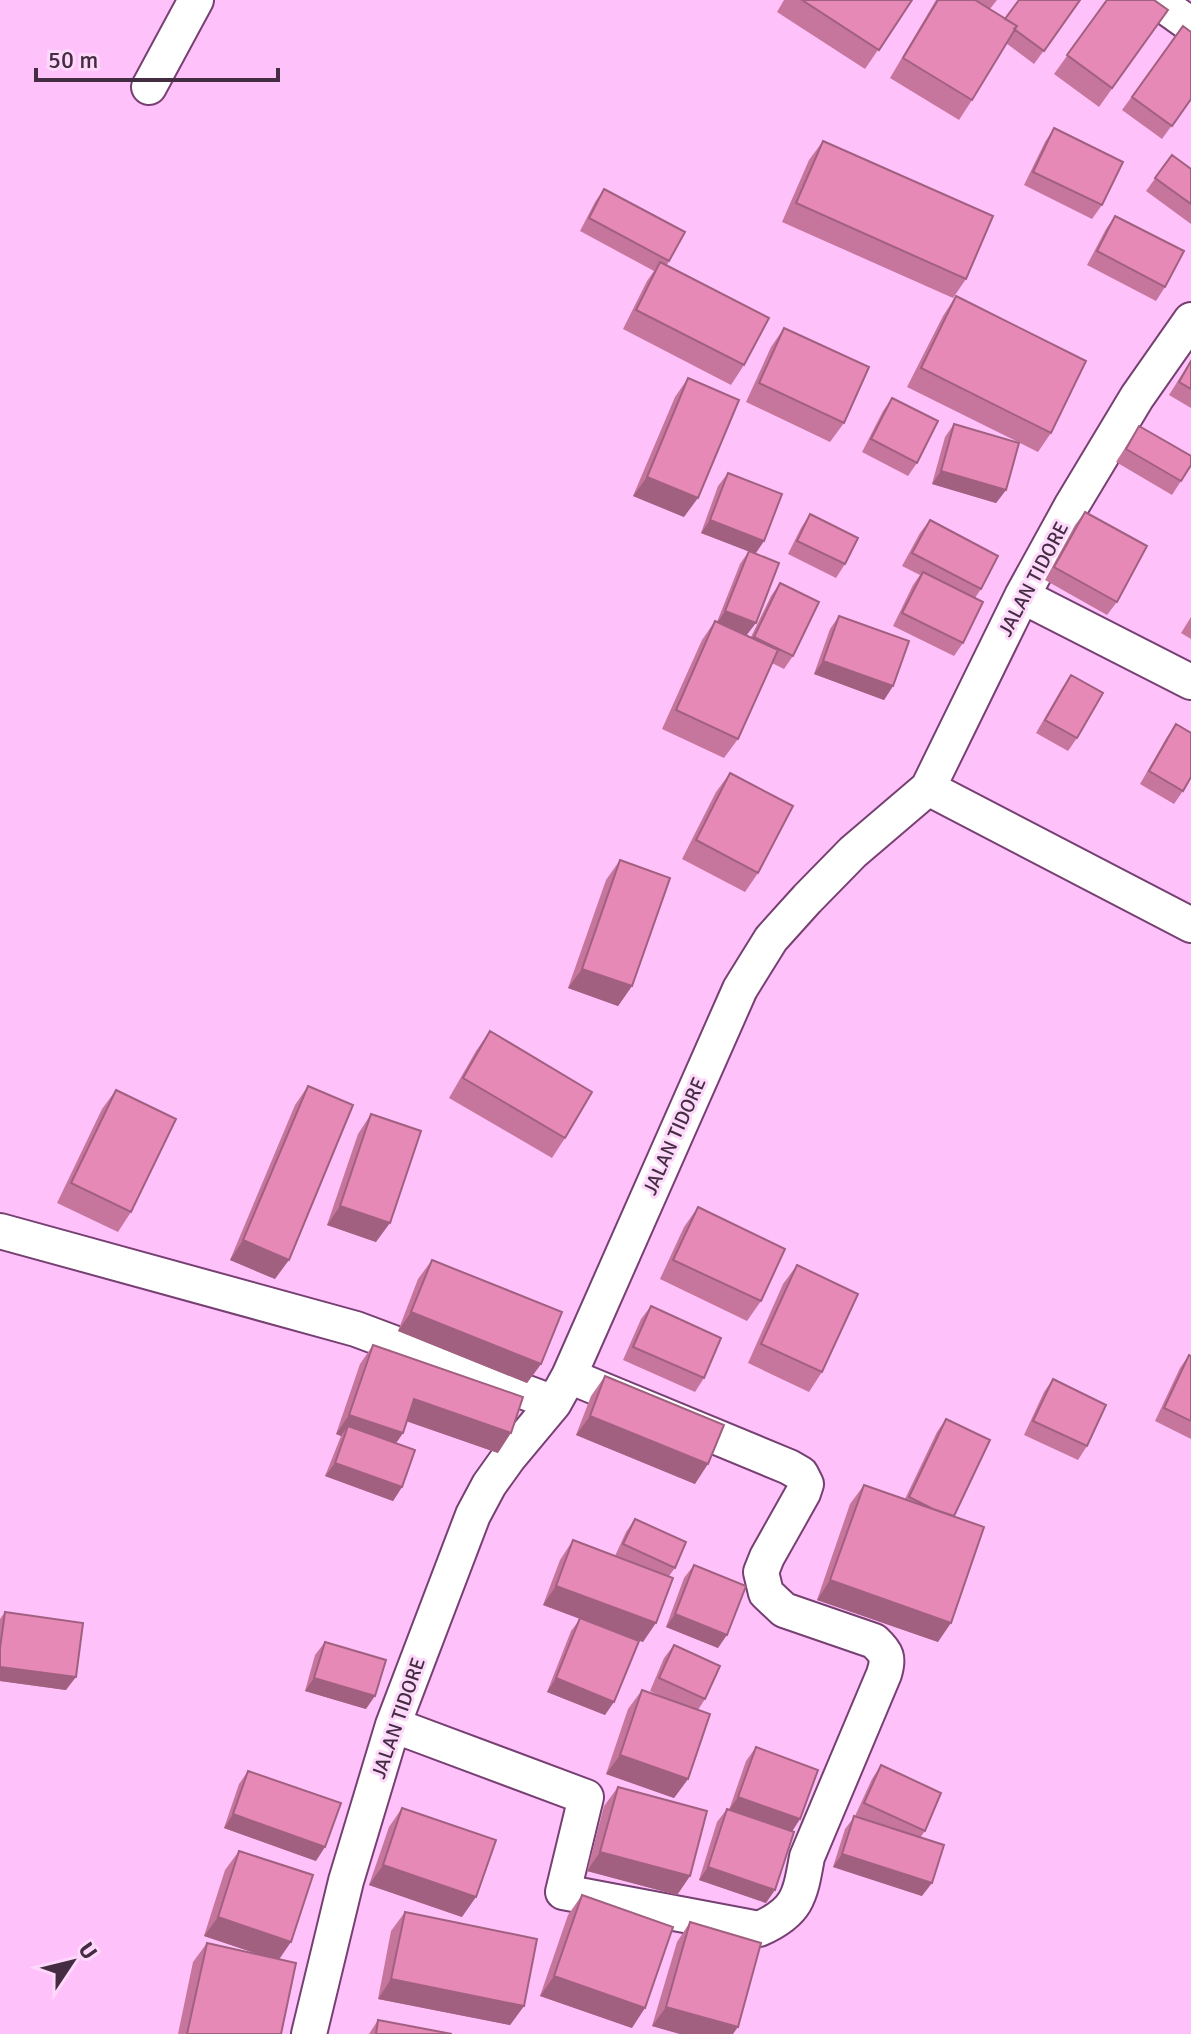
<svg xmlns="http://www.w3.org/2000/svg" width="1191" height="2034" font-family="Signika,sans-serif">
	<rect width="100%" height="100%" fill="#ffc1fa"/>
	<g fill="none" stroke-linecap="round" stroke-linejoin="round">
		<g stroke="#764072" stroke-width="38">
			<path id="minor" d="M1156,0l35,25
				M149,87l47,-87
				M1022,596l169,86
				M928,788l263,137
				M0,1231l356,98 198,74
				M393,1725l193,72 -23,95 196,37c39,-17 41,-33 48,-72l77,-183c5,-16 3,-21 -10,-33l-90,-31 -18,-17 -5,-21 6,-15 36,-64 3,-9 -5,-10 -12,-7 -220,-91
				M309,2034l37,-153 47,-156 80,-210 16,-30 20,-28 45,-54 15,-27 171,-387 31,-50 36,-40 46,-47 75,-64 94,-192 50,-91 65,-108 54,-77"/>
		</g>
		<use href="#minor" stroke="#fff" stroke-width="34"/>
	</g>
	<path fill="#c6769d" d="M784,0h128l-47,69 -88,-57z
		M936,0h61l-7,9 15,10 76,-19 -47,64 -28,-21 -34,57 -13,20 -69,-42z
		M1107,0l61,10 -69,97 -45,-33z
		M1183,26l8,73 -29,40 -40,-29z
		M1054,128l48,77 -10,14 -68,-34 21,-43z
		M823,141l143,138 -13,19 -171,-76 27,-62z
		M1172,155l19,14v55l-45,-33z
		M604,189l65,72 -2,4 77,100 -13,20 -108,-56 24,-48 7,-10 -74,-40 15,-29z
		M1115,216l50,71 -9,14 -69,-36 19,-36z
		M956,296l95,137 -13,19 -131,-65 36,-71z
		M784,328l60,95 -14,19 -84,-40 25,-55z
		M1191,360v48l-22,-13z
		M688,378l-4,139 -51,-21 42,-99z
		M892,398l25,65 -9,13 -46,-24 21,-41z
		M954,424l52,66 -10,13 -64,-19 13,-47z
		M1139,426l42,55 -9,14 -56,-33z
		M728,473l36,68 -8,12 -9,82 4,2 20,-41 9,-13 13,73 -9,13 -12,-6 -34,76 -14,19 -62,-29 40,-89 13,-19 2,1 23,-58 9,-13 -48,-18 17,-47z
		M1085,512l32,90 -10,13 -62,-35 30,-55z
		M810,514l35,50 -9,14 -48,-24 13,-26z
		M930,520l51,69 -6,9 -12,45 -9,13 -61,-30 20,-41 7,-10 -18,-9 18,-33z
		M839,616l54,70 -9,14 -70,-26 16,-45z
		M1191,617v22l-10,-6z
		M1071,675l6,63 -9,13 -32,-18 26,-45z
		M1176,724l7,67 -9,13 -34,-20 27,-47z
		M730,773l28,100 -13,19 -63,-33 34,-67z
		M620,860l12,126 -14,20 -50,-18 38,-108z
		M490,1031l75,107 -13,20 -103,-60 27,-47z
		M308,1086l-33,193 -45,-19 65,-155z
		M116,1090l15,122 -13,20 -61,-29 45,-94z
		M371,1114l5,128 -49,-17 31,-91z
		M698,1207l63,94 -14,20 -87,-42 24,-52z
		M432,1260l109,104 -14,19 -129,-52 20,-52z
		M797,1265l25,107 -13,20 -61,-29 35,-79z
		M651,1306l53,72 -9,14 -72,-32 18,-41z
		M373,1345l125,108 -91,-32 -4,12 -7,10 6,44 -9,14 -68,-25 16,-40 -5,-2 24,-70z
		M1189,1355l2,1v83l-36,-18 25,-53z
		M605,1376l90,108 -119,-49 15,-39z
		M1053,1379l34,67 -9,14 -54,-25 20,-43z
		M946,1419l8,97 -16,126 -121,-42 33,-96 14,-19 41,14 32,-67z
		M635,1519l40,49 -6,8 -26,66 -19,-7 -19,80 -58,-23 24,-61 9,-12 -37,-14 17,-45 13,-20 42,16 11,-24z
		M694,1565l24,83 -52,-21 18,-49z
		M5,1612l61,78 -66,-9v-62z
		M325,1642l41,67 -61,-18 10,-36z
		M674,1645l31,54 -7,11 -10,69 -14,19 -68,-24 22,-65 14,-19 22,8 -14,-7 14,-33z
		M756,1747l44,72 -8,12 -26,72 -67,-23 18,-58 10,-13 2,1 17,-49z
		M881,1765l44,66 -5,7 2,58 -89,-29 12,-38 10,-13 17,-37z
		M248,1771l68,90 -92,-33 15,-44z
		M618,1787l72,89 -13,19 -90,-24 17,-65z
		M402,1808l60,109 -93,-32 20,-58z
		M239,1851l40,108 2,75h-103l15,-72 14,-19 48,10 -51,-17 21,-66z
		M582,1895l50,133 -92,-32 28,-81z
		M405,1912l119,94 -14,19 -132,-26 13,-68z
		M690,1922l43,112h-53l-28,-8 25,-84z
		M378,2020l74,14h-83z"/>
	<path fill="#a16080" d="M941,471l65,19 -10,13 -64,-19z
		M647,477l51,21 -14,19 -51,-21z
		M710,520l54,21 -9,13 -54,-21z
		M725,611l31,12 -10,13 -30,-12z
		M823,661l70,25 -9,14 -70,-26z
		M582,969l50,17 -14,20 -50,-18z
		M340,1206l50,17 -14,19 -49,-17z
		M243,1240l46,20 -14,19 -45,-19z
		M411,1312l130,52 -14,19 -129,-52z
		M414,1399l97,34 -13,20 -98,-34z
		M349,1415l54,18 -14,20 -41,-27 -7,10 -5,-2z
		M590,1416l118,48 -13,20 -119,-49z
		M335,1463l67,24 -9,14 -68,-25z
		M830,1580l121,43 -13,19 -121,-42z
		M556,1586l100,37 -13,19 -100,-37z
		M675,1614l52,21 -9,13 -52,-21z
		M0,1667l76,10 -10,13 -66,-9z
		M314,1678l61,18 -9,13 -61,-18z
		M556,1678l58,24 -9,13 -58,-23z
		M620,1755l68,24 -14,19 -68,-24z
		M738,1797l62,22 -9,14 -62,-23z
		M233,1814l92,33 -9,14 -92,-33z
		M600,1852l90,24 -13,19 -90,-24z
		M842,1854l90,29 -10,13 -89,-29z
		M383,1865l93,32 -14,20 -93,-32z
		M708,1867l67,23 -9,13 -67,-23z
		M218,1917l73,25 -13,19 -74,-25z
		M554,1976l91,32 -13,20 -92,-32z
		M391,1979l133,27 -14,19 -132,-26z
		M666,2007l72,20 -5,7h-53l-28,-8z"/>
	<path fill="#e689b7" stroke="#a16080" stroke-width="2" d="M802,0h110l-33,50z
		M938,0h37l42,26 -45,74 -69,-42z
		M1019,0h61l-36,51 -30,-22 3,-3 -12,-7z
		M1107,0h47l14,10 -56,78 -45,-33z
		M1183,26l8,6v67l-19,27 -40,-29z
		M1054,128l69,34 -21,43 -69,-33z
		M823,141l170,75 -27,63 -170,-76z
		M1172,155l19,14v35l-36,-26z
		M604,189l81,43 -16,29 -80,-43z
		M1115,216l69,35 -19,36 -68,-36z
		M660,262l109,56 -25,47 -108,-55z
		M956,296l130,65 -35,72 -130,-65z
		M784,328l85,39 -25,56 -85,-40z
		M1191,361v28l-12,-7z
		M688,378l51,22 -41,98 -51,-21z
		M892,398l46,23 -21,42 -46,-24z
		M954,424l65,19 -13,47 -65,-19z
		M1139,426l52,30v9l-10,16 -55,-32z
		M728,473l54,21 -18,47 -54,-21z
		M1085,512l62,34 -30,56 -63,-35z
		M810,514l48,24 -13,26 -48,-23z
		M930,520l68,36 -17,33 -69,-36z
		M749,551l30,12 -23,60 -31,-12z
		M923,572l60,30 -20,41 -61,-30z
		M780,583l39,19 -26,54 -39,-19z
		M839,616l70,25 -16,45 -70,-25z
		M715,621l63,29 -40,89 -62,-29z
		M1071,675l32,18 -26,45 -32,-18z
		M1176,724l15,9v44l-8,14 -34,-20z
		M730,773l63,33 -35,67 -62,-33z
		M620,860l50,18 -38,108 -50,-17z
		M490,1031l102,61 -27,46 -102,-60z
		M308,1086l45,19 -64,155 -46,-20z
		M116,1090l60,29 -45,93 -60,-29z
		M371,1114l50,17 -31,92 -50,-17z
		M698,1207l87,42 -24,52 -88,-41z
		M432,1260l130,52 -21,52 -130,-52z
		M797,1265l61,29 -36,78 -61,-28z
		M651,1306l70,32 -17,40 -71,-31z
		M373,1345l150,52 -12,36 -97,-34 -11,34 -54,-18z
		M1189,1355l2,1v65l-27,-13z
		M605,1376l119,49 -16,39 -118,-48z
		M1053,1379l53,26 -19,41 -54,-25z
		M946,1419l44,21 -36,76 -21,-7 -24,-12z
		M348,1426l67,24 -13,37 -67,-24z
		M864,1485l120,42 -33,96 -121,-43z
		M635,1519l51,23 -11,26 -52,-24z
		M573,1540l100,38 -17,45 -100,-37z
		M694,1565l52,21 -19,49 -52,-21z
		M5,1612l78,11 -7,54 -76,-10v-19z
		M580,1618l59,23 -25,61 -58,-24z
		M325,1642l61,18 -11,36 -61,-18z
		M674,1645l46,21 -15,33 -46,-21z
		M642,1690l68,24 -22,65 -68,-24z
		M756,1747l62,23 -18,49 -62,-22z
		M881,1765l60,28 -16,38 -61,-28z
		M248,1771l93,32 -16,44 -92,-33z
		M618,1787l89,24 -17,65 -90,-24z
		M402,1808l94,32 -20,57 -93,-32z
		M727,1809l67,23 -19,58 -67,-23z
		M854,1816l90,29 -12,38 -90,-29z
		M239,1851l74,24 -22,67 -73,-25z
		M582,1895l91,32 -28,81 -91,-32z
		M405,1912l132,27 -13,67 -133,-27z
		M690,1922l71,21 -23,84 -72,-20z
		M207,1943l89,20 -15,71h-94z
		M378,2020l74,14h-76z"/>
	<g text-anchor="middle" stroke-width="6" stroke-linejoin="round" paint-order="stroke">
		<g font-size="20" fill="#442c42" stroke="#fed8fa">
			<text transform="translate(1033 579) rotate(-62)" y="7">JALAN TIDORE</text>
			<text transform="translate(674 1136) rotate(-66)" y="7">JALAN TIDORE</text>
			<text transform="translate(398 1718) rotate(-71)" y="7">JALAN TIDORE</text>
		</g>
	</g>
	<g transform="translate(72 1962) rotate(55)" stroke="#fed8fa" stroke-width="6" paint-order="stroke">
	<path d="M0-6L14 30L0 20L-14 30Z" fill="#442c42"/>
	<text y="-12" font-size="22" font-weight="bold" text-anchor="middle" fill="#442c42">U</text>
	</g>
	<path d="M36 68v12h242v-12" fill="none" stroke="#442c42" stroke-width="4"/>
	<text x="48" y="68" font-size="24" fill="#442c42" stroke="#fed8fa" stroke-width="6" paint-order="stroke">50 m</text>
</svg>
